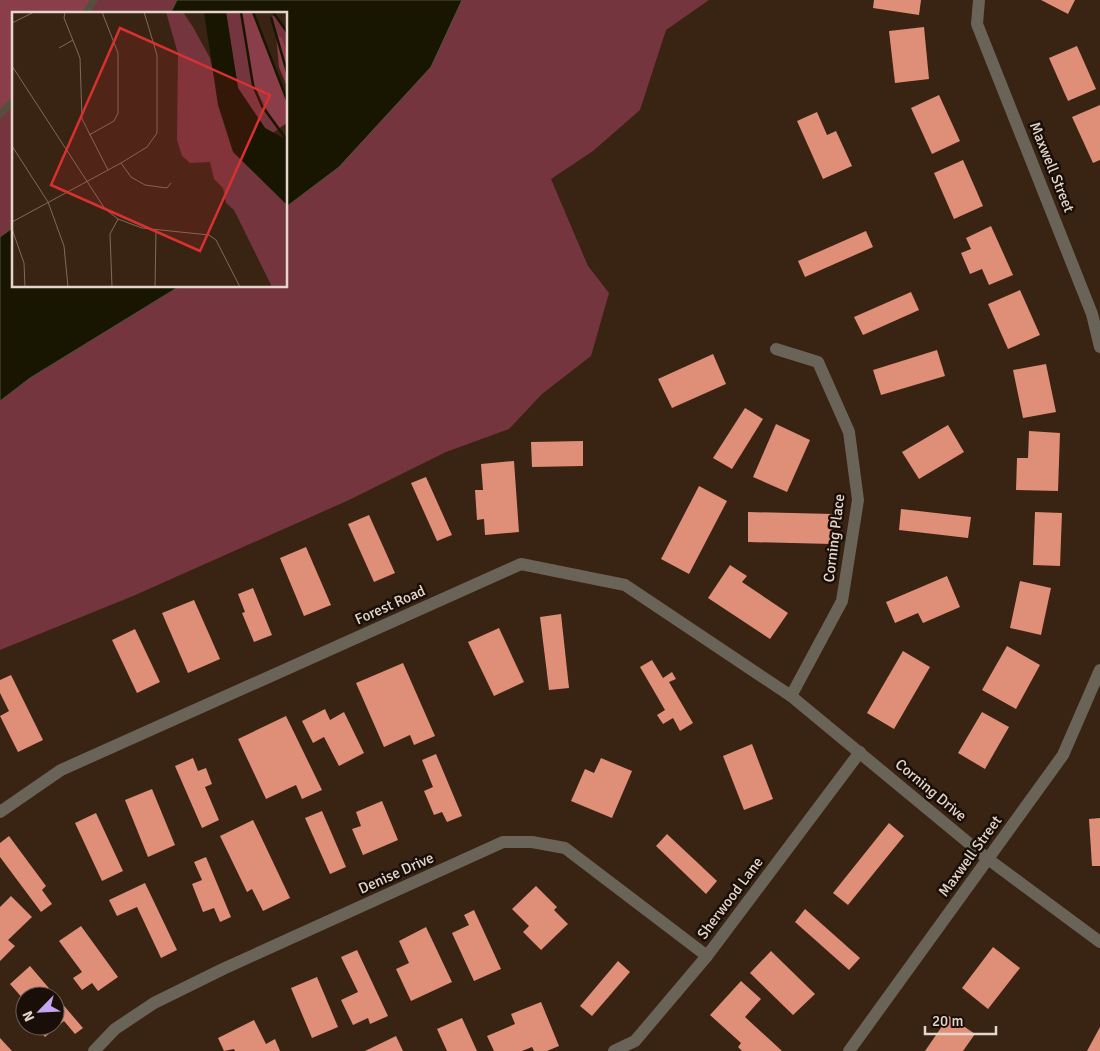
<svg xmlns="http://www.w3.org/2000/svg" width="1100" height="1051" font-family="Signika,sans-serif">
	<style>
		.green { fill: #75353e }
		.forest { fill: #8a3e4a }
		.water { fill: #181500; stroke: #564f3d }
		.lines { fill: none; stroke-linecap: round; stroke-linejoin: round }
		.stream { stroke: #564f3d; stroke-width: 7 }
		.building { fill: #df8e78 }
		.minor { stroke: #6a6358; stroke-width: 12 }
		.labels { text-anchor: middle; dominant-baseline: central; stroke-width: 5; stroke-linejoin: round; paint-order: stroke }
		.street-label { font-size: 15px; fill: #e5d6cc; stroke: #190f08 }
		.inset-river { fill: none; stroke: #181500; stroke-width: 2.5 }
		.inset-road { fill: none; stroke: #7e6b5c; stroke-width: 1 }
		.view { fill: #d73130; fill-opacity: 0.15; stroke: #d73130; stroke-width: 2.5 }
		.inset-edge { fill: none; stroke: #e5d6cc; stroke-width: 2.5 }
	</style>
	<rect width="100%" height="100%" fill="#392312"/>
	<g class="green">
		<polygon points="94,0 177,0 170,14 85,14"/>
		<polygon points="457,0 709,0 666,30 640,110 593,151 551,179 588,266 609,293 591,356 542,394 509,429 446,452 349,500 133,596 0,650 0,401 30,378 180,286 286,286 286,207 339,167"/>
		<polygon points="14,100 14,227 0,237 0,114"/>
	</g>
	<polygon class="forest" points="0,0 94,0 85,14 14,14 14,100 0,114"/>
	<g class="water">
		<polygon points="177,0 462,0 431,67 339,167 286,207 286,14 170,14"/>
		<polygon points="14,227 14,286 180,286 30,378 0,401 0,237"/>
	</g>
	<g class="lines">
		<g class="stream">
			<polyline points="85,14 94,0"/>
			<polyline points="0,114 14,100"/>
		</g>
	</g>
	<g class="building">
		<polygon points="874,0 921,0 919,15 873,8"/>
		<polygon points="1041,0 1075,0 1068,14"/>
		<polygon points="924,27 929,79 895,83 889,31"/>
		<polygon points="1077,46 1096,89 1068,101 1049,58"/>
		<polygon points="939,95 960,141 932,154 911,108"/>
		<polygon points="1100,105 1100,160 1093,163 1072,117"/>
		<polygon points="817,112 827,135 836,131 852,166 823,179 797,121"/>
		<polygon points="963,160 983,206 954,219 934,173"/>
		<polygon points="991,226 1013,275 989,285 982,269 970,274 961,253 971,249 966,238"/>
		<polygon points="866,231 873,247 805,277 798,261"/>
		<polygon points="1020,290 1040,335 1008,349 988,304"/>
		<polygon points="911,292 919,310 863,335 854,317"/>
		<polygon points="937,350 945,376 881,395 873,370"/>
		<polygon points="713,354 726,384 672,408 658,379"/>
		<polygon points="1046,364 1056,412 1023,418 1013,370"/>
		<polygon points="745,408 763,419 732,469 713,458"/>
		<polygon points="776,424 810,440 787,492 753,477"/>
		<polygon points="948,425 964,452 919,479 902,452"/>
		<polygon points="1029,431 1060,433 1058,491 1016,490 1017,458 1028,458"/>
		<polygon points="583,441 583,466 532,467 531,442"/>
		<polygon points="514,461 519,532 485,535 484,519 477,520 475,490 483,490 481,464"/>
		<polygon points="426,477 452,535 437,541 411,483"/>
		<polygon points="699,486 727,501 689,574 661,559"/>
		<polygon points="901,509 971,517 968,538 899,530"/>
		<polygon points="748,512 833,514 832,544 748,542"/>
		<polygon points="1035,512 1062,513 1060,566 1033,565"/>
		<polygon points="369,515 395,573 374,582 348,524"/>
		<polygon points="306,547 331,605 304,616 280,558"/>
		<polygon points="730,565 747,576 742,582 788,613 770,639 708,598"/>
		<polygon points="947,576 960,607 923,623 918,613 895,623 886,602"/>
		<polygon points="1020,581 1051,588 1041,635 1010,628"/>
		<polygon points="253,588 272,635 254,642 242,613 245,612 238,594"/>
		<polygon points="194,600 220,659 188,673 162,613"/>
		<polygon points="561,614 569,688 549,690 540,617"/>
		<polygon points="499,628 524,682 494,696 468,642"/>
		<polygon points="135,629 160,682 137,693 112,640"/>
		<polygon points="1007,646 1040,665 1016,709 982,690"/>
		<polygon points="903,651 930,667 894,729 867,713"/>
		<polygon points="652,660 663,678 672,672 676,679 669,682 693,723 680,731 673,718 663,724 657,715 665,710 640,667"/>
		<polygon points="403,663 435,736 414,745 410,735 384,747 356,683"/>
		<polygon points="11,675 43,740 18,752 0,716 9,711 0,693 0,680"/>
		<polygon points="325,709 330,720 344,712 364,753 339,766 324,737 313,743 302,721"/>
		<polygon points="982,712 1009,727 985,769 958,753"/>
		<polygon points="286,716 322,790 302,799 296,785 266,799 238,739"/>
		<polygon points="752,744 773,799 744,810 723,756"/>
		<polygon points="436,754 462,816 447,822 442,812 434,815 424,791 433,787 422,760"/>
		<polygon points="193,758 198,771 206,768 212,784 205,787 219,820 202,828 175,766"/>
		<polygon points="601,758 632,771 612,818 571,801 585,769 594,773"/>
		<polygon points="152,789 175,845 148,857 125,800"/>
		<polygon points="382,801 398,840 363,855 352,829 361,826 356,812"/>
		<polygon points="322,811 346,867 330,874 305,818"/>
		<polygon points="96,813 123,871 102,881 75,823"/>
		<polygon points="1100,818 1100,866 1092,866 1089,819"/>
		<polygon points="253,820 290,898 263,911 252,889 247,892 220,836"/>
		<polygon points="889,823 904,836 848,905 833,893"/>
		<polygon points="667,834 717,881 706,894 656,846"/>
		<polygon points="9,836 46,886 42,890 52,904 41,912 0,857 0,843"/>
		<polygon points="206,857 231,917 220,922 214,908 203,912 192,884 202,880 194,862"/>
		<polygon points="145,883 177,950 161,958 137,907 117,916 109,900"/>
		<polygon points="536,886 557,907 554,910 568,924 541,950 523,932 529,926 512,909"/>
		<polygon points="11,896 32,917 8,940 15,946 0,961 0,907"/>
		<polygon points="805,909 860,958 849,970 795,922"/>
		<polygon points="474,910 501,969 474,981 452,933 469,925 464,915"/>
		<polygon points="81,926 118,977 98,991 92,983 82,990 73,978 82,972 59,941"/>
		<polygon points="426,927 452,982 411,1001 396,969 409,963 399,941"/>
		<polygon points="993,947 1020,968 988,1009 962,988"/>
		<polygon points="357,950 388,1016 370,1024 368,1018 353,1025 341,1000 358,992 341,957"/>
		<polygon points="771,951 815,994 793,1015 750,973"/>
		<polygon points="618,961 630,972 592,1016 580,1006"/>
		<polygon points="30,966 83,1028 75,1034 64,1021 45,1037 36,1026 55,1026 55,996 25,996 25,1001 10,984"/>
		<polygon points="317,977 338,1027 312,1038 291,988"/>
		<polygon points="741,981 761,999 745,1017 782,1051 742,1051 738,1047 741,1043 710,1015"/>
		<polygon points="541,1002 559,1046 547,1051 534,1051 532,1047 522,1051 494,1051 487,1036 515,1024 511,1014"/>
		<polygon points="949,1016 975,1034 963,1051 925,1051"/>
		<polygon points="462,1018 477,1051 447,1051 437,1029"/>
		<polygon points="254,1020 266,1044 275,1039 280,1051 235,1051 234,1049 224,1051 218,1038"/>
		<polygon points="1100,1027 1100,1051 1087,1051"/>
		<polygon points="396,1036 403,1051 365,1051"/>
		<polygon points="0,1038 12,1051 0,1051"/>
	</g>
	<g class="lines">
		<g class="minor">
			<polyline points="979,0 977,24 1092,314 1100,347"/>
			<polyline points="776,349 818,362 849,432 858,500 842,601 791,696"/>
			<polyline points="0,812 61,770 521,564 625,585 791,696 988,859 1100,942"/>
			<polyline points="94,1051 115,1029 154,1003 223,969 503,842 532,842 565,848 707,956"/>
			<polyline points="614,1051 635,1041 707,956 860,752"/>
			<polyline points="849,1051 1063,755 1100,670"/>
		</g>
	</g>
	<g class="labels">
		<g class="street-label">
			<text transform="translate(1052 167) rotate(68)">Maxwell Street</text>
			<text transform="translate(834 538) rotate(-83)">Corning Place</text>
			<text transform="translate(390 605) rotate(-24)">Forest Road</text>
			<text transform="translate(931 790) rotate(40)">Corning Drive</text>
			<text transform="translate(970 856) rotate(-54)">Maxwell Street</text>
			<text transform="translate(396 873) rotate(-24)">Denise Drive</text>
			<text transform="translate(730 898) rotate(-53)">Sherwood Lane</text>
		</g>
	</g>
	<g transform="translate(12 12)">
		<rect width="275" height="275" fill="#392312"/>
		<path d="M 154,0 L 171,0 L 181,15 L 198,46 L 202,63 L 275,192 L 275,275 L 260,275 L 222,198 L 214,191 L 211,176 L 202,167 L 198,150 L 178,151 L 170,144 L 165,128 L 166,42 ZM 214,0 L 229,0 L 241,73 L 266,117 L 261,121 L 253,116 L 226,76 ZM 263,3 L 275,20 L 275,39 L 270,25 L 264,23 L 259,5 Z" fill="#75353e"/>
		<path d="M 229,0 L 241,0 L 275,87 L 275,111 L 266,117 L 241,73 ZM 264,23 L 270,25 L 275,39 L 275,75 L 267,55 Z" fill="#8a3e4a"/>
		<path d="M 192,0 L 214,0 L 226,76 L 253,116 L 275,128 L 275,193 L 221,140 L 206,93 Z" fill="#181500"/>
		<path class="inset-river" d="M 229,0 L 241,73 L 250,94 L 275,128M 241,0 L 275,88M 261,0 L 275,20M 259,5 L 275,60"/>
		<path class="inset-road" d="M 53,0 L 52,6 L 68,46 L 70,107 L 96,158M 0,11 L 22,0M 47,36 L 61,28M 0,54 L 93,197 L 106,207 L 130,216 L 197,223 L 204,228 L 228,275M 77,123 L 102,109 L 106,101 L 106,41 L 90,0M 0,134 L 36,190 L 52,234 L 56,275M 109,151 L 119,165 L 133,173 L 155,176 L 159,171M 0,210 L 109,151 L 135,135 L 145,121 L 145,43 L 132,0M 0,217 L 12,251 L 13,275M 100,275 L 98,222 L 106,207M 143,275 L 144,218"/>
		<path class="view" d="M 108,16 L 258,83 L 188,239 L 39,173 Z"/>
		<rect width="275" height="275" class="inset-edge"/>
	</g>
	<g transform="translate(40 1011) rotate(246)"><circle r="24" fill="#190f08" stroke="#6b5f56"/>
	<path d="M0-4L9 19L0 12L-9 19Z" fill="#c5a7f1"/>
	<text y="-8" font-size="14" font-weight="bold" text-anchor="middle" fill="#e5d6cc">N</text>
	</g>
	<path d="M925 1026v8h71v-8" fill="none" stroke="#e5d6cc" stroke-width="2.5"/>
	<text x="932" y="1026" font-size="15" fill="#e5d6cc" stroke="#190f08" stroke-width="4" paint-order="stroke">20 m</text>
</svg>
